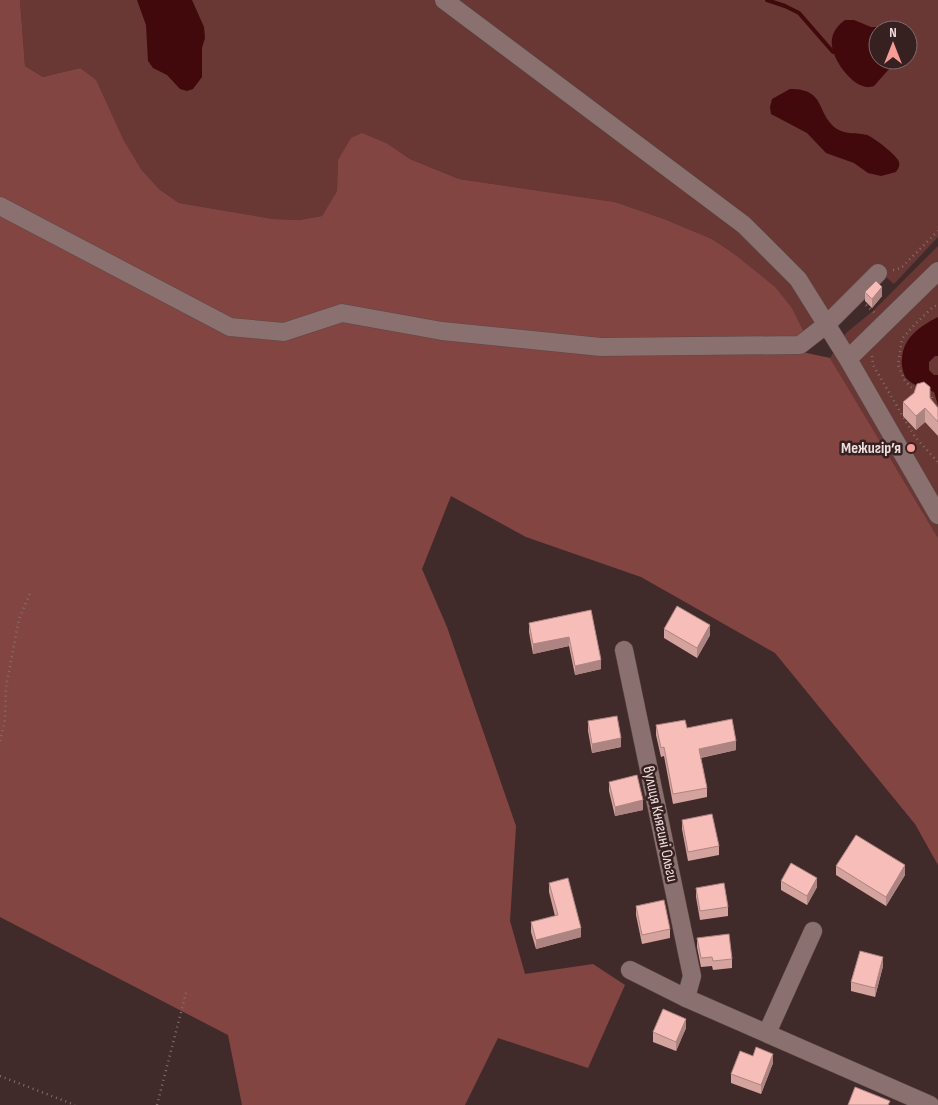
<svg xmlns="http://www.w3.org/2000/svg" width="938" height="1105" font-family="'Sofia Sans Condensed',sans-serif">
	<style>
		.green { fill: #693734; fill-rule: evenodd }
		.forest { fill: #834542 }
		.water { fill: #41090b }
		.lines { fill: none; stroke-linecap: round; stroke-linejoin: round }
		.stream { stroke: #41090b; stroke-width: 4 }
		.minor-casing { stroke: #5a4847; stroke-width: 19 }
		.path { stroke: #83706f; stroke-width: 2.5; stroke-dasharray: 1 4; stroke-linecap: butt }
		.minor { stroke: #8a706e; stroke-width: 18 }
		.wall { fill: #d4a39e }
		.shaded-wall { fill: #ad8481 }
		.building { fill: #f7bdb8; stroke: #ad8481 }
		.poi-dot { fill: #f59c96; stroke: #362120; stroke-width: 2 }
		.labels { text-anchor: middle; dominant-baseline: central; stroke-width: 5; stroke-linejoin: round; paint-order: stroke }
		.poi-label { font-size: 16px; font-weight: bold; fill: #eddedd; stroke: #362120; text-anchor: end }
		.street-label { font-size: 16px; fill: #eddedd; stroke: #362120 }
	</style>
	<rect width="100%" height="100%" fill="#412b2a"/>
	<g class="green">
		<path d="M 20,0 L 938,0 L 938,237 L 894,284 L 877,269 L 804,332 L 792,308 L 733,253 L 712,239 L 664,219 L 615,202 L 459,179 L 410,159 L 388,144 L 338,160 L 337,191 L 322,216 L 299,220 L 273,219 L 179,203 L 159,189 L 141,169 L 80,68 L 43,77 L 25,66 ZM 878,30 L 908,30 L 908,60 L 878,60 Z"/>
		<polygon points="938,246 938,538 830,358 846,333 873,311"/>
	</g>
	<polygon class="forest" points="0,0 20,0 25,66 43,77 80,68 96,80 123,139 141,169 159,189 179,203 273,219 299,220 322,216 337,191 338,160 351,138 362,133 388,144 410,159 459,179 615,202 664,219 712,239 733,253 775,287 792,308 804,332 793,350 830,358 938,538 938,865 915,824 775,653 641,577 526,537 451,496 422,569 447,627 516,826 510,921 525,974 593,964 625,985 588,1068 498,1038 465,1105 242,1105 228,1035 0,917"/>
	<g class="water">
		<polygon points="137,0 192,0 204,27 205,38 202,48 202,77 193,89 187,91 180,89 167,75 153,68 148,61 146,25"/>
		<path d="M 845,20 L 854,20 L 871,27 L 906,27 L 916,36 L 916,41 L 908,49 L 908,30 L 878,30 L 878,60 L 897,60 L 874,86 C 870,87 867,88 863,86 C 848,82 829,54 832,39 C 833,31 839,24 845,20 Z"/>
		<path d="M 790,89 C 827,89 815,113 837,129 C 846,135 857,132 867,135 C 873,137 898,156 899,162 C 900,166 898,169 896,172 L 881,176 L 868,173 L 854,163 L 826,153 L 807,133 L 771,114 L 770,107 L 772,99 Z"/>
		<path d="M 938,317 L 938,356 L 935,356 L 929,362 L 929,370 L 934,375 L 938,375 L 938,405 L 934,392 C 925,389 912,385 906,378 C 903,374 901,364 902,359 C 903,338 920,326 938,317 Z"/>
	</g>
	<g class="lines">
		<polyline class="stream" points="767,0 785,6 799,13 833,52"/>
		<defs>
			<g id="minor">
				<polyline points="444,0 744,225 798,279 848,359 938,515"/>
				<polyline points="0,206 230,327 284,332 342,313 442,331 601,347 800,345 827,324 878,273"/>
				<polyline points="848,359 938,271"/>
				<polyline points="624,650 692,976 686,998"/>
				<polyline points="630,970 686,998 930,1105"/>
				<polyline points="767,1033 813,931"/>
			</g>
		</defs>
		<use href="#minor" class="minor-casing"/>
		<g class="path">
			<polyline points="893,270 901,268 938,231"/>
			<polyline points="866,305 875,313"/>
			<polyline points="872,356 873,365 915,437 938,462"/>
			<polyline points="916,390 913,389 905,381 898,365 902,339 915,324 933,307 938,305"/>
			<polyline points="929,394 931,394 933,403"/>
			<polyline points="0,741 5,720 6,687 19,619 31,591"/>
			<polyline points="0,1076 75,1105"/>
			<polyline points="157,1105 187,989"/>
		</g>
		<use href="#minor" class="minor"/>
	</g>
	<g class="wall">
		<polygon points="865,292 882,296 872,308 865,301"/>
		<polygon points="930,399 938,408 938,436 925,422 916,430 903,416 903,402"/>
		<polygon points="591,610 601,669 575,675 569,646 533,654 529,632 529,623"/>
		<polygon points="664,629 710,635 697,658 664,638"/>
		<polygon points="588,721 621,747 592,753 588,731"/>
		<polygon points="656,725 687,728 736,750 701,758 707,788 707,797 673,804 664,756 661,757 656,735"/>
		<polygon points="609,782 643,810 615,816 609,791"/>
		<polygon points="682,820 719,846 719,855 688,861 682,829"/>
		<polygon points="836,866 905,875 886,906 836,875"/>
		<polygon points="781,881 817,887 807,905 781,890"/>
		<polygon points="549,883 581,937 536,949 531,932 531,922 555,916 549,892"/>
		<polygon points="696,888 728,907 728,916 700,920 696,897"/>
		<polygon points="636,906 670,929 670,938 642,944 636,915"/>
		<polygon points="697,938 732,959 732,968 713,970 712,966 701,967 697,947"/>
		<polygon points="883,966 875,997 851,991 851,982"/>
		<polygon points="686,1028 676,1051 653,1042 653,1032"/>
		<polygon points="773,1063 761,1094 731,1083 731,1074"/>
	</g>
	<g class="shaded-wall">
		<polygon points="882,287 882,296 872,308 872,299"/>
		<polygon points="925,408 925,422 916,430 916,416"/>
		<polygon points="710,625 710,635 697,658 697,648"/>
		<polygon points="569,637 569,646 533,654 533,644"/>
		<polygon points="601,660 601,669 575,675 575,666"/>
		<polygon points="621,738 621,747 592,753 592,744"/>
		<polygon points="736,741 736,750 699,758 699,749"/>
		<polygon points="643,800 643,810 615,816 615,807"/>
		<polygon points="905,865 905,875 886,906 886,897"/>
		<polygon points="817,878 817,887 807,905 807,896"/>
		<polygon points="581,928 581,937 536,949 536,940"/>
		<polygon points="883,957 883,966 875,997 875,988"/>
		<polygon points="686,1019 686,1028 676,1051 676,1042"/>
		<polygon points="773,1054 773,1063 761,1094 761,1085"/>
	</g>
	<g class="building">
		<polygon points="876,281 882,287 872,299 865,292"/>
		<polygon points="924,382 930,387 930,398 938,408 938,422 925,408 916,416 903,402 914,393 917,384"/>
		<polygon points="677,606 710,625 697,648 664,629"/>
		<polygon points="591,610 601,660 575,666 569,637 533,644 529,623"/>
		<polygon points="617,716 621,738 592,744 588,721"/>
		<polygon points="732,719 736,741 699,749 707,788 673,794 664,747 661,748 656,725 685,720 687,728"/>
		<polygon points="637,775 643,800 615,807 609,782"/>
		<polygon points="712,814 719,846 688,852 682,820"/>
		<polygon points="856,835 905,865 886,897 836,866"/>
		<polygon points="791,863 817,878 807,896 781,881"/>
		<polygon points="568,878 581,928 536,940 531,922 558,915 549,883"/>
		<polygon points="724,883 728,907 700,911 696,888"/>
		<polygon points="664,900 670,929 642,935 636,906"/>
		<polygon points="729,934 732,959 713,961 712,957 701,958 697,938"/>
		<polygon points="860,951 883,957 875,988 851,982"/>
		<polygon points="663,1009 686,1019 676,1042 653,1032"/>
		<polygon points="756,1047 773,1054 761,1085 731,1074 740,1051 753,1056"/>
		<polygon points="855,1087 890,1101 888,1105 848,1105"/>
	</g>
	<circle class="poi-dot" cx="911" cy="448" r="5"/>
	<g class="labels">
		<g class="poi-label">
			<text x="901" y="448">Межигір’я</text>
		</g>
		<g class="street-label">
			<text transform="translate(660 824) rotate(78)">вулиця Княгині Ольги</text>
		</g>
	</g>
	<g transform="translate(893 45)"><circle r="24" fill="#362120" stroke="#7f6d6c"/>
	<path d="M0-4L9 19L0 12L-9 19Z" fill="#f59c96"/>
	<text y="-8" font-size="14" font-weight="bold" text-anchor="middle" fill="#eddedd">N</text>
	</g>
</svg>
